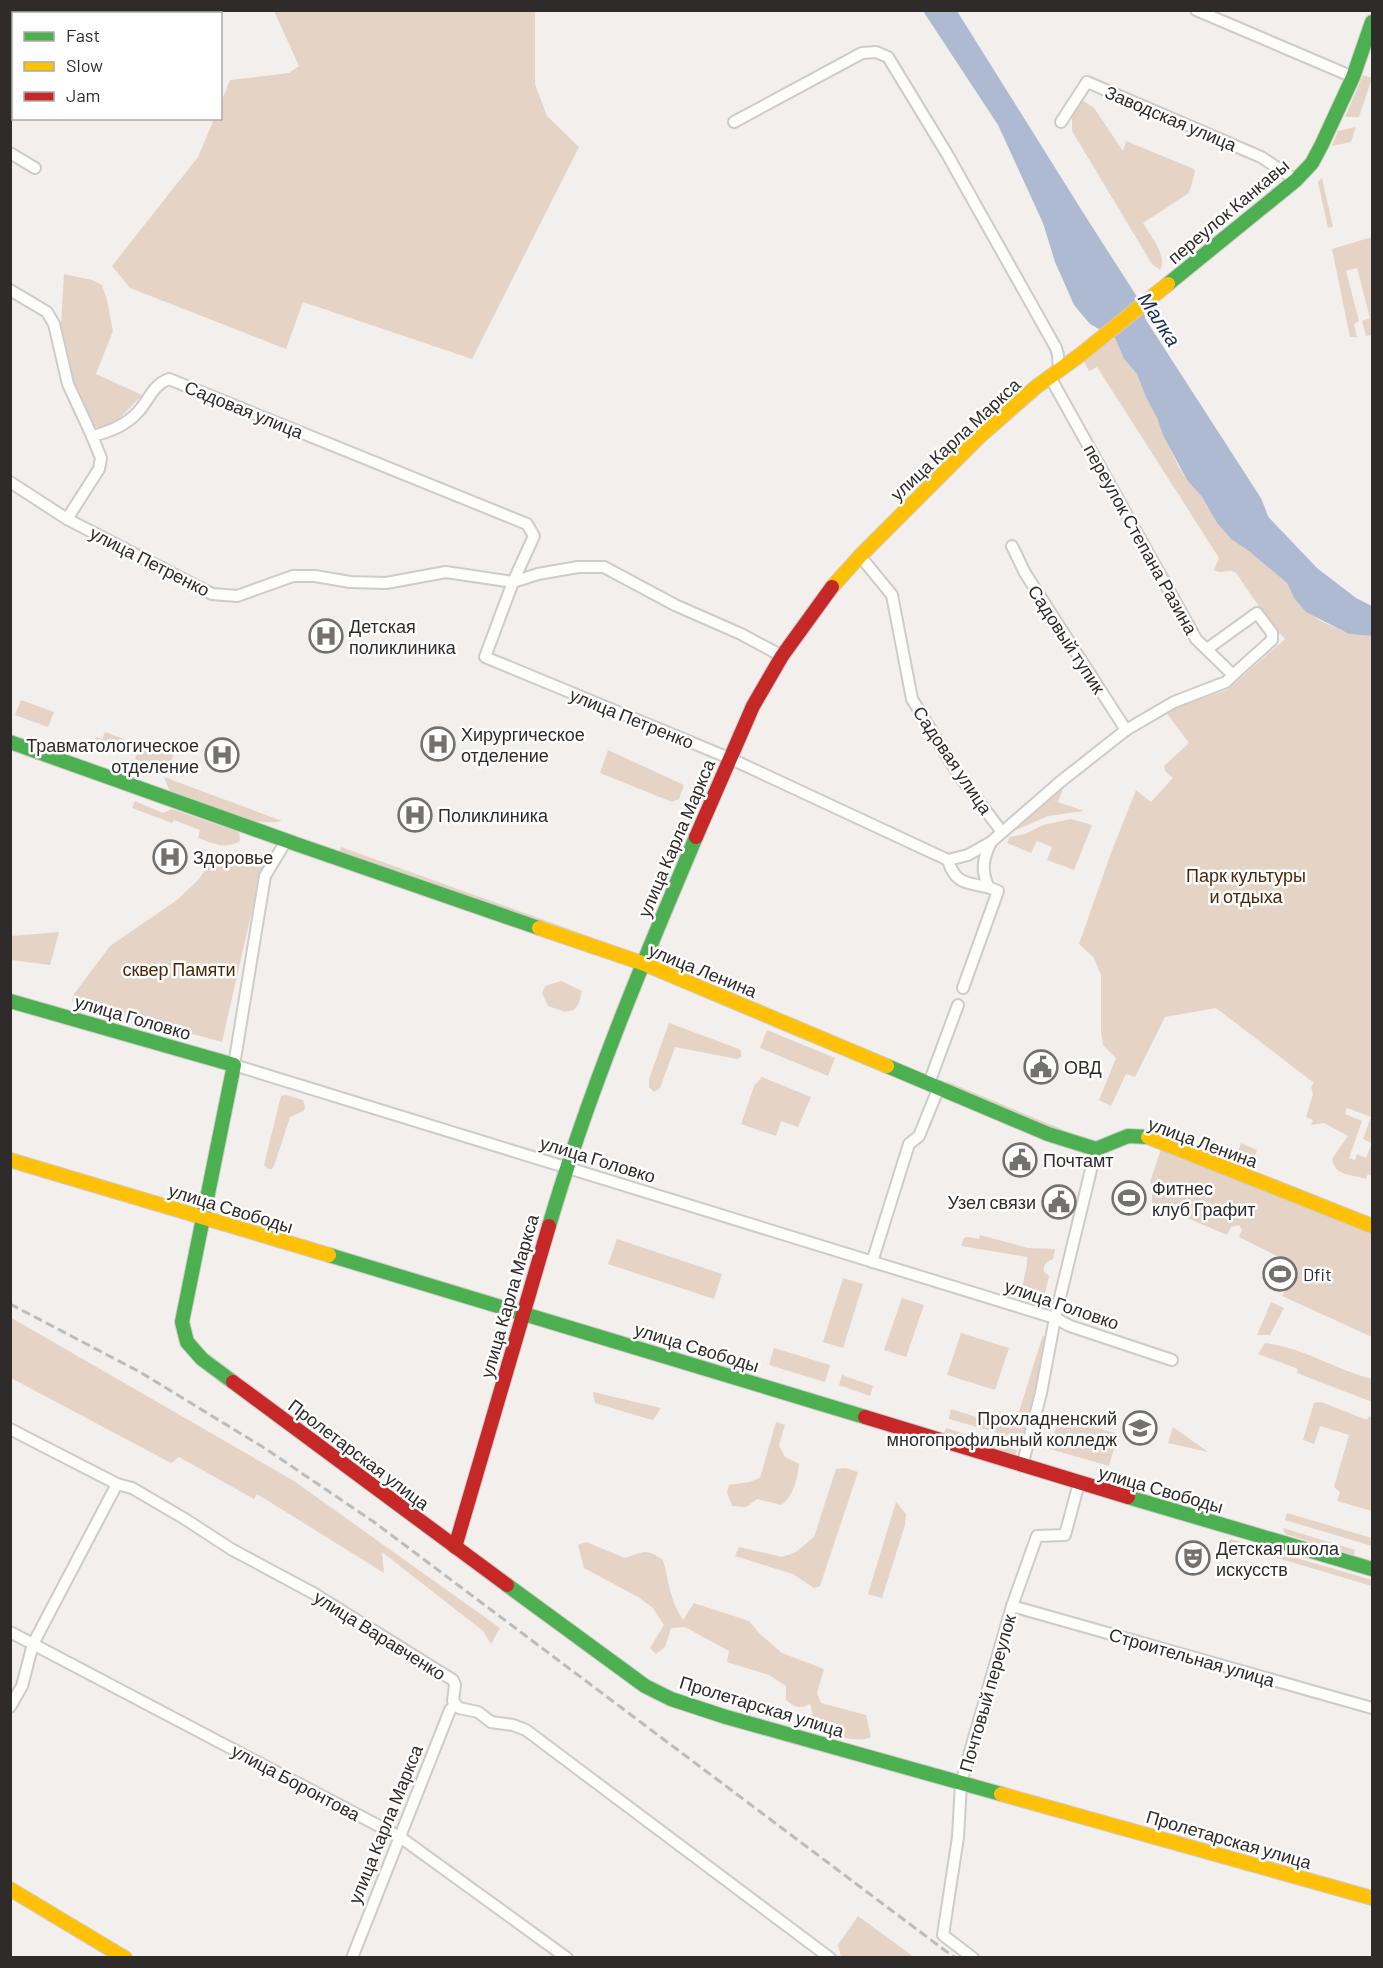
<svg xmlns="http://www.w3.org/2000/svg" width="1383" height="1968" font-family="Barlow,sans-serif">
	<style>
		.green { fill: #e5d4c6; fill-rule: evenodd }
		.water { fill: #aebad2 }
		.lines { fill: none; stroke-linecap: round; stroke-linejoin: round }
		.river { stroke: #aebad2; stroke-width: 16 }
		.street-casing { stroke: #ceccca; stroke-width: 14 }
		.fast-casing { stroke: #ceccca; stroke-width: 16 }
		.slow-casing { stroke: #ceccca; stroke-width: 16 }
		.jam-casing { stroke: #ceccca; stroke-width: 16 }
		.street { stroke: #fdfdfc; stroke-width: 10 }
		.fast { stroke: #4caf50; stroke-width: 14 }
		.slow { stroke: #ffc107; stroke-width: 14 }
		.jam { stroke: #c62828; stroke-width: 14 }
		.rail { stroke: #bcbcbc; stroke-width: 3; stroke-dasharray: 9 4.5; stroke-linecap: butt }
		.labels { text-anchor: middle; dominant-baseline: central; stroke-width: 5; stroke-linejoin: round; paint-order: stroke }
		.street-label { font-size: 18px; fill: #2e2b2a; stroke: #fff }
		.poi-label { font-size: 18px; fill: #2e2b2a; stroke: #fff; text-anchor: start }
		.park-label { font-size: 18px; fill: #4a2806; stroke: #fff }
		.water-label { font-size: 20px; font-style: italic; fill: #152e59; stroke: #fff }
	</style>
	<rect width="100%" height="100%" fill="#f2efed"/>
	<g class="green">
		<polygon points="274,11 535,11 535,84 547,116 579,147 472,359 303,302 286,349 130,288 112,266 198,157 214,119 220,118 221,102 230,80 289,73 299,66"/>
		<polygon points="1363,75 1372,78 1359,117 1345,117"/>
		<path d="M 1082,100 L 1094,108 L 1123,151 L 1126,141 L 1194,169 L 1195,172 L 1189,193 L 1143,223 C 1150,235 1168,256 1160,270 L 1152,264 L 1072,131 L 1072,116 Z"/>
		<polygon points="1356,127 1351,142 1332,146 1338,131"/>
		<polygon points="1322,178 1333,227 1328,228 1318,182"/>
		<polygon points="1372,237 1372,335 1366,336 1362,321 1370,318 1357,268 1346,271 1359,321 1354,324 1357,337 1350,337 1332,249"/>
		<polygon points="64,274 92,280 102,285 107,300 113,331 96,374 142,395 115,423 100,428 94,426 74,387 61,324"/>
		<path d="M 1115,338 L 1124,359 L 1137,374 L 1178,466 L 1187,480 L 1202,497 L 1217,523 L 1231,539 L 1250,552 L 1287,583 L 1294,598 L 1319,620 L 1349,634 L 1372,636 L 1372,1176 L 1368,1174 L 1366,1179 C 1352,1174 1335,1177 1332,1159 L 1348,1136 L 1324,1123 L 1311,1125 L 1313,1120 L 1306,1117 L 1313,1094 L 1311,1087 L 1314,1083 L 1216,1008 L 1165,1017 L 1135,1077 L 1126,1074 L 1111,1106 L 1099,1100 L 1116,1058 L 1103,1045 L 1101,1031 L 1101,975 L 1094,958 L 1079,944 L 1111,853 L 1136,790 L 1151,802 L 1173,778 L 1165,771 L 1164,766 L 1189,743 L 1165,711 L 1227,690 L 1285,639 L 1271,624 L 1236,573 C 1228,568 1222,575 1214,570 L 1219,558 L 1097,367 L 1089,371 L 1083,360 ZM 1347,1108 L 1371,1117 L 1363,1139 L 1372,1143 L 1366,1158 L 1357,1154 L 1355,1160 L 1349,1158 L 1362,1121 L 1345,1114 Z"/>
		<polygon points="21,700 54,712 48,727 15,715"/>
		<polygon points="105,732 124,739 119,754 93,745 96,737 102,739"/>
		<polygon points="168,742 177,746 167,772 135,759 141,744 164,753"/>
		<polygon points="608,750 684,785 679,799 672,802 600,773"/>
		<path d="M 164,777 L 282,821 C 246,828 203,804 170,792 Z"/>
		<polygon points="1060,786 1063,788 1058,802 1084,811 1048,816 1014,831 1009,829"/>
		<path d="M 135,801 L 163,813 L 172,809 L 239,832 L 240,841 C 226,850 212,843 198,838 L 200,830 L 174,820 L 172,823 L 132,808 Z"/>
		<polygon points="1071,819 1092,825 1074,870 1047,860 1052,847 1037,841 1031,853 1007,843 1010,837 1025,834 1043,825"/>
		<polygon points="341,847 633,952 337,858"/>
		<polygon points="218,852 267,855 259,880 222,1042 72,1001 74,994 110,946 177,900 198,880"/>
		<polygon points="59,932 50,965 11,960 11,936"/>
		<polygon points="561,981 582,991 579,1003 574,1010 565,1012 548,1006 542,993 545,986"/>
		<polygon points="669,1023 739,1049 741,1051 741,1057 737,1059 675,1047 660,1088 654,1092 649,1087 649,1079"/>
		<polygon points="767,1030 835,1058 828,1076 760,1048"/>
		<polygon points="762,1077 811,1097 798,1127 781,1121 776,1136 741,1124 754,1086"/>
		<polygon points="946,1081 1102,1146 1096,1147 944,1087"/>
		<polygon points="286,1095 303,1100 305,1107 304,1111 290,1117 274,1166 272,1169 268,1169 264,1165 281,1096"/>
		<polygon points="1241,1143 1257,1150 1252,1162 1236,1156"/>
		<polygon points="1161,1149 1372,1233 1372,1337 1282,1296 1285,1290 1287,1290 1297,1266 1239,1237 1242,1230 1239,1225 1231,1227 1227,1235 1152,1203 1152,1186 1150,1182"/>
		<path d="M 980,1235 L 1028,1248 L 1055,1249 L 1053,1259 C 1046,1262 1043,1264 1044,1272 L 1049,1276 L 1043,1302 L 1022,1295 C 1021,1282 1028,1271 1027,1257 L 961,1246 L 964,1238 L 968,1237 L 979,1239 Z"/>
		<polygon points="617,1239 722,1274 714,1299 608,1264"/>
		<polygon points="843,1278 863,1284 843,1348 823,1342"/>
		<polygon points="902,1298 924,1305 906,1357 884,1350"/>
		<polygon points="1271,1302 1284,1308 1270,1335 1257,1335"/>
		<polygon points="10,1317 294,1481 500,1628 491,1644 483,1631 382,1552 384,1573 257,1494 254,1499 179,1457 171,1463 11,1378"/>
		<polygon points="961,1333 1009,1348 995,1390 947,1375"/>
		<polygon points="1043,1335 1046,1339 1039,1382 1024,1439 1022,1440 949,1419 951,1409 996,1423 999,1413 1017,1418"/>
		<path d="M 1265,1343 C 1302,1347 1337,1370 1372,1379 L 1372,1402 L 1297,1373 L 1298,1369 L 1258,1354 Z"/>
		<polygon points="774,1348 830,1365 825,1382 769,1365"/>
		<polygon points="842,1375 873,1386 870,1396 839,1385"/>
		<polygon points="593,1392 661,1408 653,1420 645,1418 595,1403"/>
		<polygon points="1321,1402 1367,1420 1369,1416 1372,1418 1372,1511 1337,1501 1340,1492 1334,1487 1349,1435 1320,1426 1314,1444 1303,1440 1314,1403"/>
		<polygon points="1059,1417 1118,1434 1109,1466 1050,1449"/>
		<path d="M 776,1422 L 785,1425 L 779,1445 L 785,1457 L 799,1464 C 798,1478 793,1497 781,1505 L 757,1499 L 746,1507 L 732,1506 L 727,1492 L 729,1485 L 749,1482 L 760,1478 Z"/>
		<polygon points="1173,1427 1208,1452 1168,1443"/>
		<polygon points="946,1428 1017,1450 1015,1455 944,1433"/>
		<polygon points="846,1468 858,1472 820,1586 814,1588 793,1574 735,1556 739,1547 782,1557 796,1552 814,1537 836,1469"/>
		<polygon points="896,1502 906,1514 905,1525 882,1598 868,1594"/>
		<polygon points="1287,1513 1372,1538 1372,1546 1285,1520"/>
		<polygon points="1283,1528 1355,1550 1354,1555 1285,1534"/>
		<polygon points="1231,1539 1372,1580 1372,1586 1227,1543"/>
		<path d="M 586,1542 L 625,1558 C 642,1552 647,1548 663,1560 C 669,1582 670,1601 683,1620 L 694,1603 L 749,1621 L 760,1634 L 782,1653 L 824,1669 L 817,1693 L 821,1703 L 866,1715 L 871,1737 C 854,1745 826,1732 811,1723 L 813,1714 L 810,1704 C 800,1709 795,1708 786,1700 L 786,1686 L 769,1675 L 727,1662 L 729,1651 L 685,1627 L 671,1628 L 665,1647 L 656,1654 L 650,1648 L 664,1625 L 653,1608 L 638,1597 L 584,1568 L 578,1545 Z"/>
		<polygon points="858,1916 914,1957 841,1957 838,1945"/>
	</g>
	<polygon class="water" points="923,11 957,11 1084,214 1141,303 1145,317 1144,332 1254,502 1317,568 1356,598 1372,606 1372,636 1349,634 1306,612 1294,598 1287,583 1250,552 1231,539 1217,523 1202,497 1187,480 1163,435 1157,418 1146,397 1137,374 1124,359 1115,338 1090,324 1074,305 1055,262 1043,223 998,125"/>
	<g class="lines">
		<polyline class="river" points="1132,313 1254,502 1261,520"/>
		<defs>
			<g id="street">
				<polyline points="1196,10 1353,77"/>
				<polyline points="734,122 862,53 876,52 888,57 947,154 1056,348 1058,355 1059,370"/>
				<polyline points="1061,122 1087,82 1261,157 1296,180"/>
				<polyline points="10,153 35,168"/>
				<path d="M 10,290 L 47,312 L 54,324 L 68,384 L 92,436 C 109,432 125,426 137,413 C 149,401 152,385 169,379 L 527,524 L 534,536 L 513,582 L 485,657 L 729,758 L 948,860"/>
				<polyline points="10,482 67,519 212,594 237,596 293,576 315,576 350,582 386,583 446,572 513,582 538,574 578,567 604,567 675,605 741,634 782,656"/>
				<polyline points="67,519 99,469 101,458 92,436"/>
				<polyline points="1012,546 1025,573 1126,730"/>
				<polyline points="860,556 892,595 912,699 958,774 1002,832"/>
				<polyline points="1207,649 1257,613 1272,633 1272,640 1233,675"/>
				<polyline points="286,841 265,876 234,1065 1055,1318 1070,1326 1172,1360"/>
				<polyline points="948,860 968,855 991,842 1060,782 1126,730 1174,702 1226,682 1233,675 1196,639 1050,377"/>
				<path d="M 948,860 C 957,891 975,880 998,891 L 963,988"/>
				<path d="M 988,886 C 981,870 983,858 991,842"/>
				<polyline points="929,1083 958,1005"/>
				<polyline points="872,1262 909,1144 919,1136 939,1087"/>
				<polyline points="10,1429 117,1484 132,1488 185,1519 231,1549 313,1593 453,1680 455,1685 453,1701 459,1708 478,1712 491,1722 513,1725 526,1730 830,1958"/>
				<polyline points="1022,1466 1041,1393 1055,1318 1096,1149"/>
				<polyline points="1012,1606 1372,1708"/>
				<polyline points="10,1632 400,1837 567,1958"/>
				<polyline points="10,1707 22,1686 33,1644 117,1484"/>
				<polyline points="352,1958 450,1710 455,1705"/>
				<polyline points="973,1958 943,1935 958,1837 961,1783 1012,1606 1037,1536 1065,1535 1079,1483"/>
			</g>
			<g id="fast">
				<polyline points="1168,284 1296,180 1312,163 1322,144 1353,77 1372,22"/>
				<polyline points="10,742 296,844 539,928"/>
				<polyline points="10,1001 234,1065 182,1322 187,1342 202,1359 233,1382"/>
				<polyline points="887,1066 1048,1134 1096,1149 1128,1136 1148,1137"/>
				<path d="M 549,1226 C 588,1093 642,964 696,837"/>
				<polyline points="329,1255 865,1417"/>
				<polyline points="1128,1497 1372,1569"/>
				<polyline points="507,1585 645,1686 671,1699 726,1717 1001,1794"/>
			</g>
			<g id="slow">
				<polyline points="832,587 860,556 979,437 1036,387 1080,355 1168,284"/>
				<polyline points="539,928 642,963 887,1066"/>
				<polyline points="1148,1137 1372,1226"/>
				<polyline points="10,1160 329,1255"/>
				<polyline points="1001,1794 1372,1898"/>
				<polyline points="10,1889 125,1958"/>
			</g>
			<g id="jam">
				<polyline points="696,837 753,706 782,656 832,587"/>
				<polyline points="233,1382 507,1585"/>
				<polyline points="865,1417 1128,1497"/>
				<polyline points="455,1547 549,1226"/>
			</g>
		</defs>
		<use href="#street" class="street-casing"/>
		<use href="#fast" class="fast-casing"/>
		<use href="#slow" class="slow-casing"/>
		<use href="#jam" class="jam-casing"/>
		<use href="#street" class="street"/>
		<use href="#fast" class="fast"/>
		<use href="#slow" class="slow"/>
		<use href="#jam" class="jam"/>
		<polyline class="rail" points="10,1304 140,1372 266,1449 374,1522 955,1958"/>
	</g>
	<defs>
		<symbol id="hospital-ring" viewBox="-11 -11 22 22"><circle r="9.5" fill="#fff" stroke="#73706e" stroke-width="1.5"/><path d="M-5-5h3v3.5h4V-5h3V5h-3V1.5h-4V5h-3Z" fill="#73706e"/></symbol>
		<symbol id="civic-ring" viewBox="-11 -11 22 22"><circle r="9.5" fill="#fff" stroke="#73706e" stroke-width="1.5"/><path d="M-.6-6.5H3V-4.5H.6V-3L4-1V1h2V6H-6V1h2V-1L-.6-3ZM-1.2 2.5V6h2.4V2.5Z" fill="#73706e"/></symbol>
		<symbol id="stadium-ring" viewBox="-11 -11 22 22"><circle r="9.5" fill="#fff" stroke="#73706e" stroke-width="1.5"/><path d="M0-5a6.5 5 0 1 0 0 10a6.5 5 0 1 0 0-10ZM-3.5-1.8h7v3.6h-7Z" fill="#73706e"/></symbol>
		<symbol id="university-ring" viewBox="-11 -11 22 22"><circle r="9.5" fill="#fff" stroke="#73706e" stroke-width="1.5"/><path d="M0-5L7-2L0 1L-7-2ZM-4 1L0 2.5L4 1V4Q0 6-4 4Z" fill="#73706e"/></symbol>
		<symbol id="theatre-ring" viewBox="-11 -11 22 22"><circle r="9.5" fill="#fff" stroke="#73706e" stroke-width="1.5"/><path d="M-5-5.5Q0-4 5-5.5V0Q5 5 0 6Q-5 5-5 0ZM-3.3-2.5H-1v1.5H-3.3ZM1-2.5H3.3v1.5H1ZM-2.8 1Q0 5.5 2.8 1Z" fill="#73706e"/></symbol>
	</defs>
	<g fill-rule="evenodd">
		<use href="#hospital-ring" x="307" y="617" width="38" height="38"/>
		<use href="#hospital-ring" x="419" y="725" width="38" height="38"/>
		<use href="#hospital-ring" x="203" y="736" width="38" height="38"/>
		<use href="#hospital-ring" x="396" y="796" width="38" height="38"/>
		<use href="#hospital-ring" x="151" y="838" width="38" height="38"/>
		<use href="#civic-ring" x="1022" y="1048" width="38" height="38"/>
		<use href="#civic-ring" x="1001" y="1141" width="38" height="38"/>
		<use href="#stadium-ring" x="1110" y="1179" width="38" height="38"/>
		<use href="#civic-ring" x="1040" y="1183" width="38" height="38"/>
		<use href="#stadium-ring" x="1261" y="1255" width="38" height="38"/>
		<use href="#university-ring" x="1121" y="1409" width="38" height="38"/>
		<use href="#theatre-ring" x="1174" y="1539" width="38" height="38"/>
	</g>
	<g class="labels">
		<g class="street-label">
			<text transform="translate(1171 118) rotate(23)">Заводская улица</text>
			<text transform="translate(1228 211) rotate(-40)">переулок Канкавы</text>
			<text transform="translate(244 409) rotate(22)">Садовая улица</text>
			<text transform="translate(955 439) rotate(-43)">улица Карла Маркса</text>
			<text transform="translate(1141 539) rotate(61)">переулок Степана Разина</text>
			<text transform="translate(150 561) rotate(27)">улица Петренко</text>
			<text transform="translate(1067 639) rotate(57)">Садовый тупик</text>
			<text transform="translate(632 718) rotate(22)">улица Петренко</text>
			<text transform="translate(953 760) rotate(56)">Садовая улица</text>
			<text transform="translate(676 838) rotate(-67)">улица Карла Маркса</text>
			<text transform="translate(703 970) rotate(22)">улица Ленина</text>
			<text transform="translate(133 1017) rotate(16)">улица Головко</text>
			<text transform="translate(1203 1142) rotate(20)">улица Ленина</text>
			<text transform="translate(598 1159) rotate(17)">улица Головко</text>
			<text transform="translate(231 1208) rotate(17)">улица Свободы</text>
			<text transform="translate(509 1296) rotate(-74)">улица Карла Маркса</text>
			<text transform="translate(1062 1304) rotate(19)">улица Головко</text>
			<text transform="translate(697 1347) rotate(17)">улица Свободы</text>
			<text transform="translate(359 1454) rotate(37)">Пролетарская улица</text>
			<text transform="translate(1161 1489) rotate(16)">улица Свободы</text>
			<text transform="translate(380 1635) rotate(32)">улица Варавченко</text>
			<text transform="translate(1192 1657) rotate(16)">Строительная улица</text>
			<text transform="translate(987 1693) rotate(-74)">Почтовый переулок</text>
			<text transform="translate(762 1706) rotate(17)">Пролетарская улица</text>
			<text transform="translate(296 1782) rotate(28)">улица Боронтова</text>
			<text transform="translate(385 1824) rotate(-68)">улица Карла Маркса</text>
			<text transform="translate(1229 1839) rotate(16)">Пролетарская улица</text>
		</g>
		<g class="poi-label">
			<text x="349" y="626">Детская<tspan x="349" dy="21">поликлиника</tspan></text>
			<text x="461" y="734">Хирургическое<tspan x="461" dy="21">отделение</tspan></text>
			<text x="199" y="745" text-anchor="end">Травматологическое<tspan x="199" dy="21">отделение</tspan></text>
			<text x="438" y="815">Поликлиника</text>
			<text x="193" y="857">Здоровье</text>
			<text x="1064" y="1067">ОВД</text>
			<text x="1043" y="1160">Почтамт</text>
			<text x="1152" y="1188">Фитнес<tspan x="1152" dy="21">клуб Графит</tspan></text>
			<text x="1036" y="1202" text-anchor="end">Узел связи</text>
			<text x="1303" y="1274">Dfit</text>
			<text x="1117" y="1418" text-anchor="end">Прохладненский<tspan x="1117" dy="21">многопрофильный колледж</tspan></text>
			<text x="1216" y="1548">Детская школа<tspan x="1216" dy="21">искусств</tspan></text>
		</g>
		<g class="park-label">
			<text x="1246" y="875">Парк культуры<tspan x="1246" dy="21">и отдыха</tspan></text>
			<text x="179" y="969">сквер Памяти</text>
		</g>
		<g class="water-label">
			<text transform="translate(1160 319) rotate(57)">Малка</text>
		</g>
	</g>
	<rect width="1383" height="1968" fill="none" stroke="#2e2b2a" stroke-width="24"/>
	<rect x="12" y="12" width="210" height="108" fill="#ffffff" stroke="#abaaaa" stroke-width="1.5"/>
	<rect x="24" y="32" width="30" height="9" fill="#4caf50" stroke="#abaaaa" stroke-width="1.5"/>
	<text x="66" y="42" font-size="18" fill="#2e2b2a">Fast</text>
	<rect x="24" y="62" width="30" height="9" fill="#ffc107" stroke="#abaaaa" stroke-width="1.5"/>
	<text x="66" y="72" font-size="18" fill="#2e2b2a">Slow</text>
	<rect x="24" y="92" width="30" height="9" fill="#c62828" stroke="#abaaaa" stroke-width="1.5"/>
	<text x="66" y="102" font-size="18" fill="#2e2b2a">Jam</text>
</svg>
